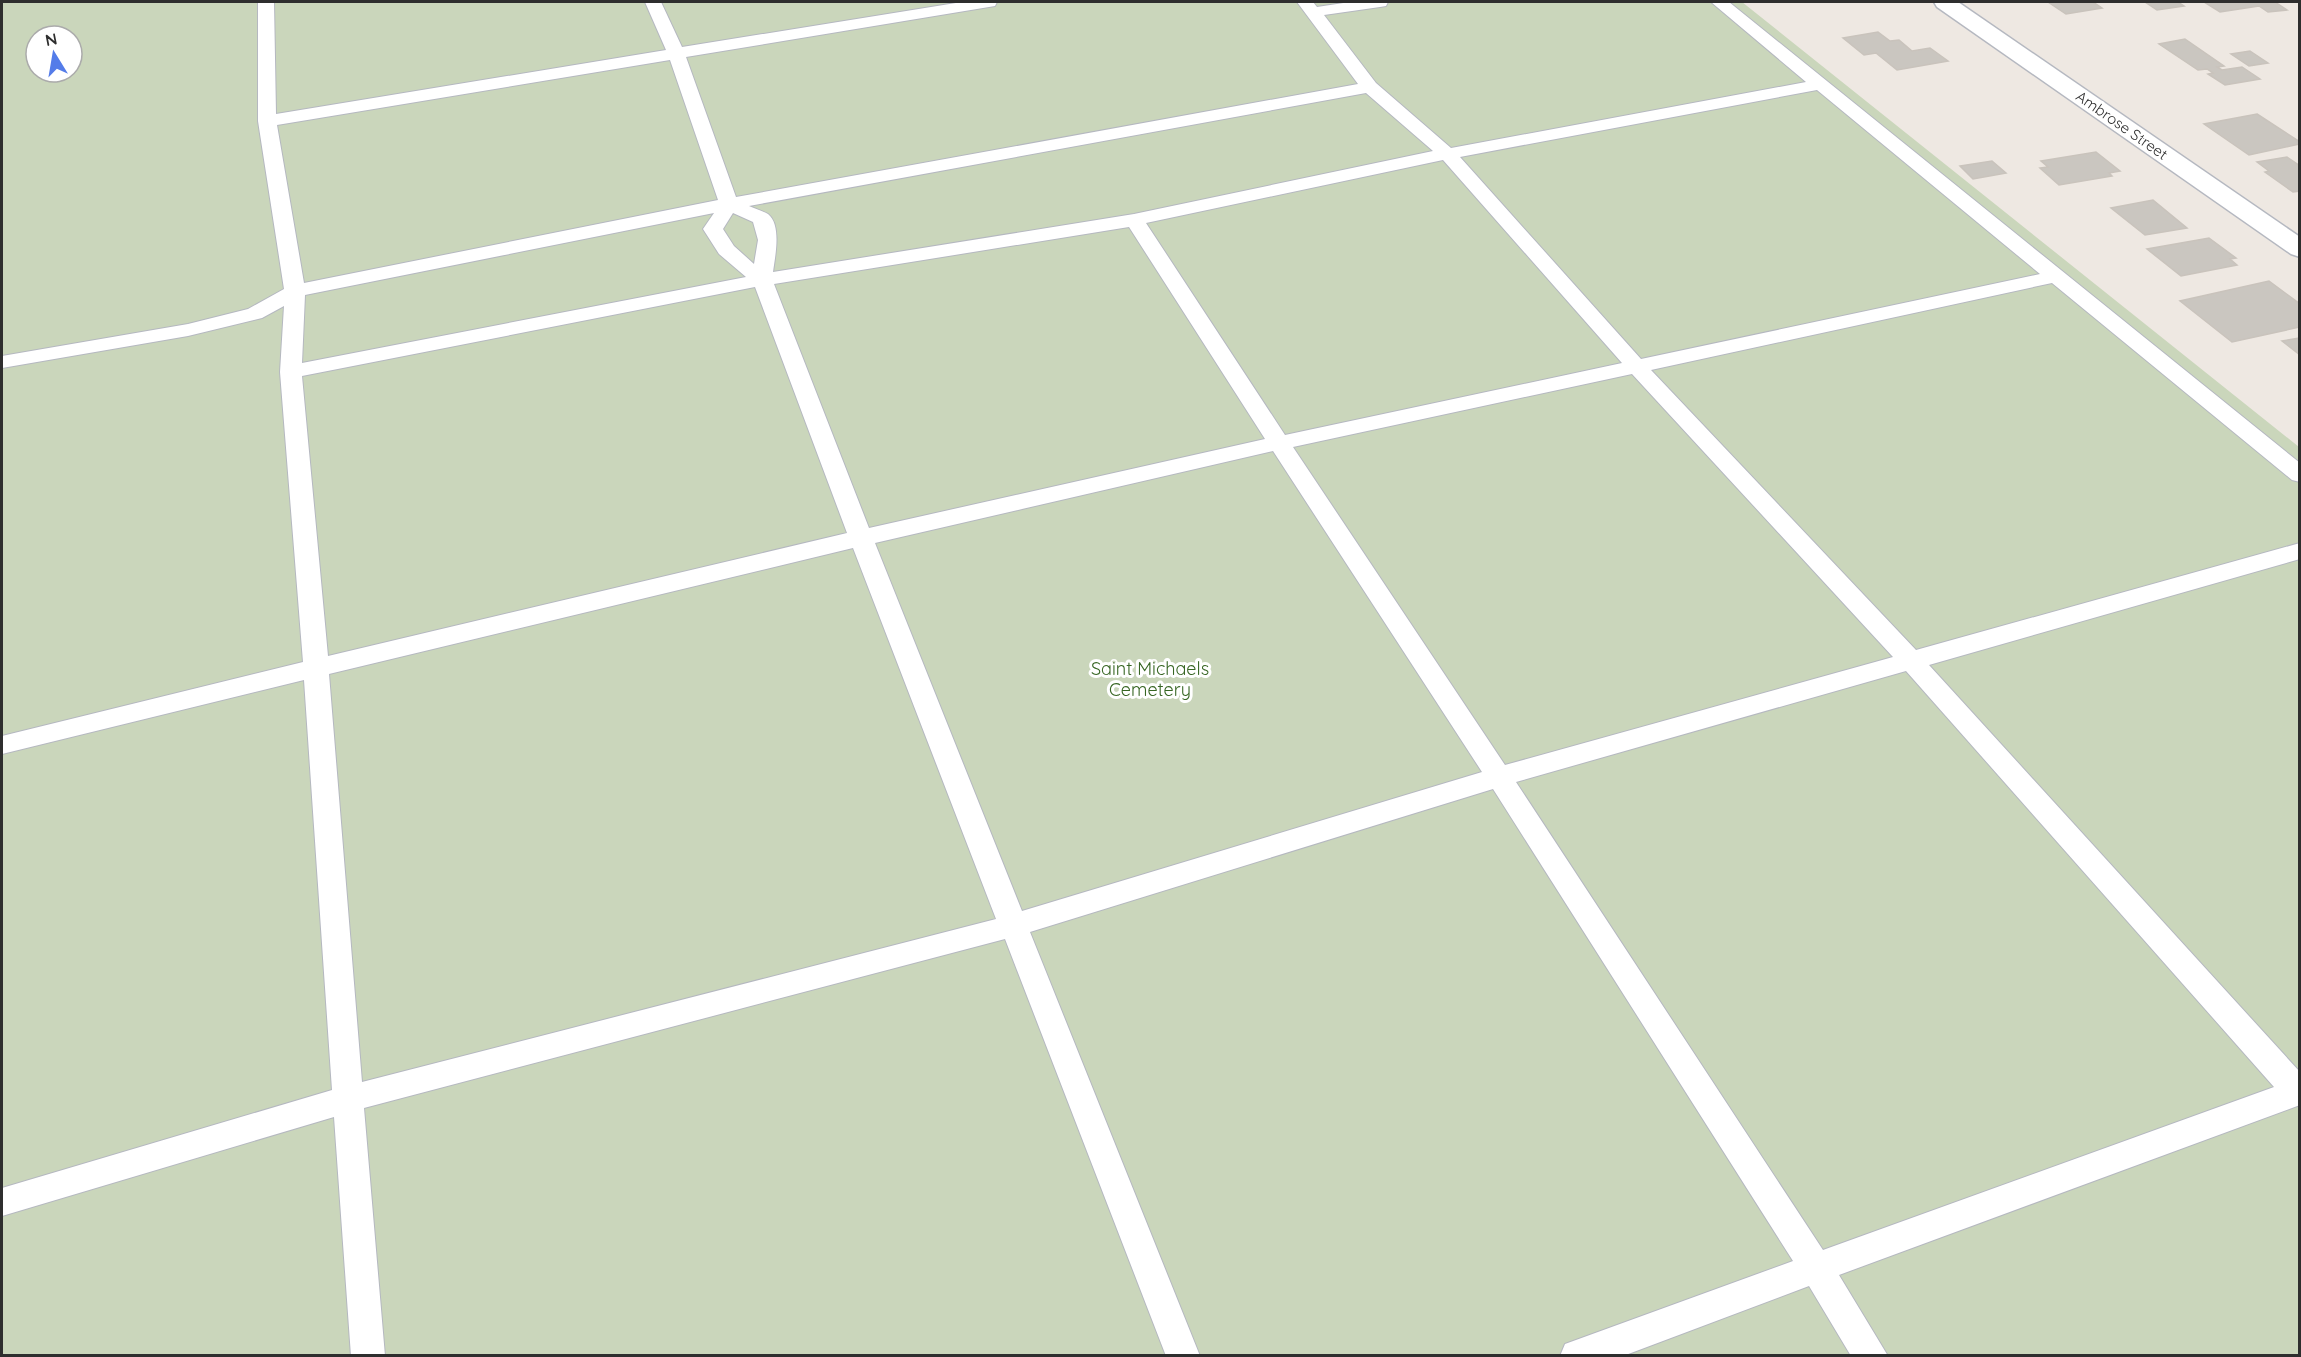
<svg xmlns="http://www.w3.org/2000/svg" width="2301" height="1357" font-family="Quicksand,sans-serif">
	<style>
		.cemetery { fill: #cad6bb; fill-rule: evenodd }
		.building { fill: #cac6c0; stroke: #c9c3bc; stroke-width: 1.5 }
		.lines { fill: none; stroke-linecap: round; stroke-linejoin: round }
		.lane-casing { stroke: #b5b8c0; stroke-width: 2 }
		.street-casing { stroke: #b5b8c0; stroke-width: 3 }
		.lane { fill: #fff; fill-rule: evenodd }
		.street { fill: #fff; fill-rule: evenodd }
		.labels { text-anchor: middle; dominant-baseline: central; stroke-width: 6; stroke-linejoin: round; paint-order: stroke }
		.far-street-label { font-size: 15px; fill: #2e2e2e; stroke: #fff }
		.park-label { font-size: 18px; fill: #376623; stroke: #fff }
	</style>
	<rect width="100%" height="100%" fill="#eee8e2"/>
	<path class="cemetery" d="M 2,2 L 1742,2 L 2299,447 L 2299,1355 L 2,1356 ZM 36,36 L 72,36 L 72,72 L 36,72 Z"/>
	<g class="building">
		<polygon points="2048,2 2093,2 2102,8 2066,14"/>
		<polygon points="2145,2 2178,2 2184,6 2157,10"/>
		<polygon points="2204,2 2275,2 2287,10 2268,12 2259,6 2220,12"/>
		<polygon points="1878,32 1890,41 1899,40 1912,51 1930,48 1948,61 1897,70 1876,53 1864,55 1843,38"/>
		<polygon points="2185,39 2224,66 2217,67 2222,70 2242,67 2260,79 2225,85 2208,74 2213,73 2207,69 2198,70 2159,44"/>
		<polygon points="2250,51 2268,63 2249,66 2231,54"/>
		<polygon points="2257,114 2300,142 2300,144 2249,155 2204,124"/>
		<polygon points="2096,152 2120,171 2109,173 2112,176 2059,185 2040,168 2048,167 2041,161"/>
		<polygon points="2287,157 2300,166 2300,191 2293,192 2265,172 2269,171 2257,162"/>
		<polygon points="1992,161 2006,173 1973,179 1960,166"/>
		<polygon points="2153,200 2187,228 2145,235 2111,208"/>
		<polygon points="2209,238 2236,258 2230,259 2237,265 2181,276 2147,249"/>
		<polygon points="2269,281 2300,304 2300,327 2232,342 2180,301"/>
		<polygon points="2300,338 2300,355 2282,341"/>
	</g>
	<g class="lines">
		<defs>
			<path id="lane" d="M 258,2 L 274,2 L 276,114 L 666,50 L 645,2 L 661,2 L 682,47 L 962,2 L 997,2 L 995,6 L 989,7 L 686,57 L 736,197 L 1358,84 L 1297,2 L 1313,2 L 1317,7 L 1350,2 L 1388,2 L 1386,6 L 1380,7 L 1324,15 L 1376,83 L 1451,148 L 1806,82 L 1711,2 L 1729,2 L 2300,463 L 2300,482 L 2292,480 L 2052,283 L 1651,370 L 1916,650 L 2300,543 L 2300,559 L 1929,665 L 2300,1072 L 2300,1105 L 1839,1275 L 1888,1356 L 1851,1356 L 1809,1286 L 1623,1356 L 1560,1356 L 1565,1344 L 1793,1261 L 1493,789 L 1030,932 L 1200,1356 L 1166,1356 L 1005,939 L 364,1108 L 385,1356 L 351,1356 L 334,1117 L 2,1216 L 2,1188 L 332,1090 L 304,680 L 2,754 L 2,736 L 303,662 L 280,372 L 284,306 L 262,318 L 188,336 L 2,368 L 2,356 L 188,324 L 248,309 L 284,289 L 258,121 ZM 670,60 L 718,200 L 304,283 L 277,125 ZM 1817,90 L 2040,274 L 1641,359 L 1460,157 ZM 1366,93 L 1433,151 L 1134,214 L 773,272 C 775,257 782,225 768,214 C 763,211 755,209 749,206 ZM 1443,160 L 1622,363 L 1285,435 L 1146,223 ZM 714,213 L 703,229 L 719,254 L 746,277 L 302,363 L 305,295 ZM 733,213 L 753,222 L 758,240 L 754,264 L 734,246 L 723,229 ZM 1129,227 L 1265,439 L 869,528 L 774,284 ZM 755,287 L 847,533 L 328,656 L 302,376 ZM 1632,374 L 1893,657 L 1505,765 L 1293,447 ZM 1273,451 L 1482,772 L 1022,911 L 875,543 ZM 853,548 L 996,919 L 362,1082 L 329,674 ZM 1906,671 L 2274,1087 L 1823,1250 L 1516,782 Z"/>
			<polygon id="street" points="1934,2 1958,2 2300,237 2300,257 2291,254 1937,7"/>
		</defs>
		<use href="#lane" class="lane-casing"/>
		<use href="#street" class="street-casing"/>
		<use href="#lane" class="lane"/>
		<use href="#street" class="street"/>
	</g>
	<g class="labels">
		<g class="far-street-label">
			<text transform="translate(2122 125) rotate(35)">Ambrose Street</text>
		</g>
		<g class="park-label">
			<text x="1150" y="668">Saint Michaels<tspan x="1150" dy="21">Cemetery</tspan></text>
		</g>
	</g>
	<rect width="2301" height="1357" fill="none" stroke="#2e2e2e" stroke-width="6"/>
	<g transform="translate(54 54) rotate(349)"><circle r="28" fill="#ffffff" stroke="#ababab" stroke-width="1.5"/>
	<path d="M0-4.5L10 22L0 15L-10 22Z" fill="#547ce9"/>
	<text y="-9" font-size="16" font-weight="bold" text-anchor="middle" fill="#2e2e2e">N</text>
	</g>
</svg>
